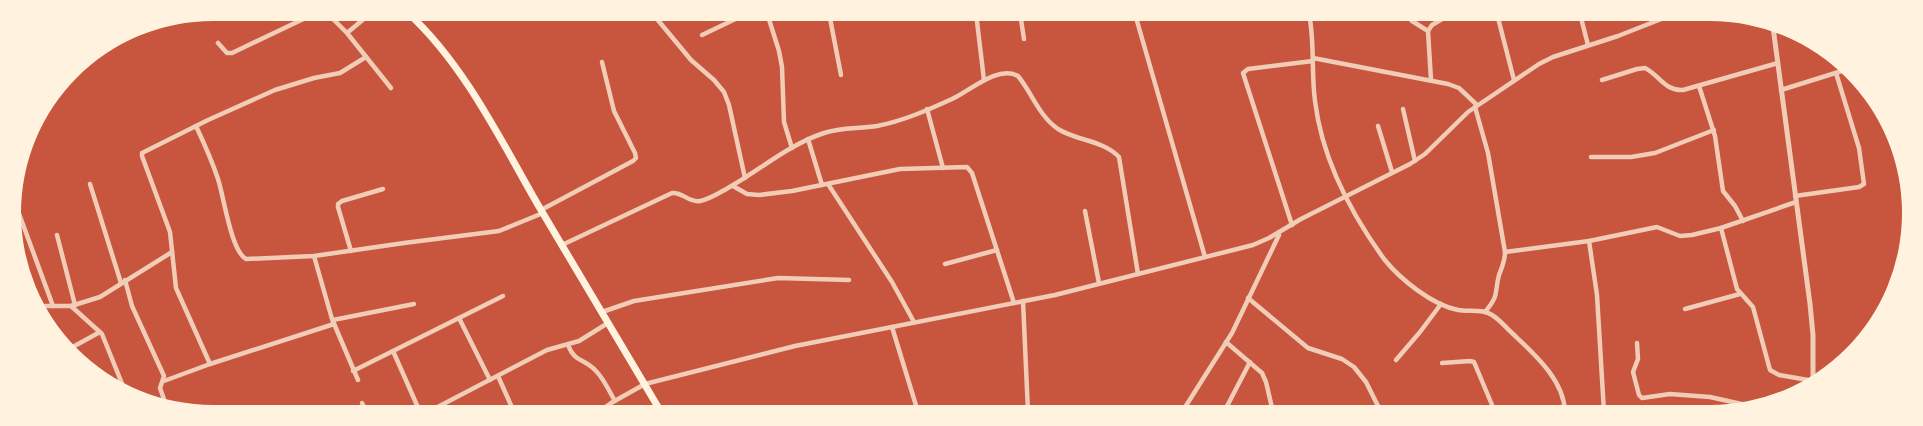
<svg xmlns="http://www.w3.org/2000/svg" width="1923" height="426" font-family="'PT Sans Narrow',sans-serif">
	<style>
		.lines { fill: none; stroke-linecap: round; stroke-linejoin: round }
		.minor { stroke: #f1ccb7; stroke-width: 4.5 }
		.tertiary { stroke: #f1ccb7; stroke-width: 5 }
		.trunk { stroke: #fff3e0; stroke-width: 7 }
	</style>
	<rect width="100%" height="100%" fill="#c8553d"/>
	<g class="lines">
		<g class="minor">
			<polyline points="327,13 347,33 391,88"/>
			<polyline points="652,13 691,60 714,80 724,92 729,105 745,178"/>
			<polyline points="767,13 779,51 782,67 784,122 792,148"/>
			<polyline points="829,13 841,75"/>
			<polyline points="976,13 984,80"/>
			<polyline points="1020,13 1024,39"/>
			<polyline points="1135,14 1205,257"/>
			<path d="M 1309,14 C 1315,43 1311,72 1315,101 C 1322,159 1350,212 1384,259 C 1400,279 1432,305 1458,310 C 1468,312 1479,309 1488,313 C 1497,316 1504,326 1511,332 C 1533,353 1564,379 1565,412"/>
			<polyline points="1406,14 1412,21 1428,31"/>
			<polyline points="1497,14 1514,80"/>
			<polyline points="1580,14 1588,45"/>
			<polyline points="347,33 371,13"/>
			<polyline points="702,35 748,13"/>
			<polyline points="218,43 227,53 232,53 316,13"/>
			<polyline points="1313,58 1448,84 1459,88 1477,105"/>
			<polyline points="1431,80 1428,31 1432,25 1444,18 1445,14"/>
			<path d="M 1602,80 L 1637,69 L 1645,68 C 1659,75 1665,91 1683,90 L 1778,63"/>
			<polyline points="1699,86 1715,136 1723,191 1735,206 1743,221"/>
			<polyline points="1781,90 1845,70"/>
			<path d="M 1475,107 L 1488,153 L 1505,252 C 1505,261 1502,267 1499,275 C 1494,294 1500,294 1485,312"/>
			<polyline points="927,109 943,168"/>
			<polyline points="1403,109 1415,161"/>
			<path d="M 196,126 C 204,143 212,161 218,179 C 224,197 231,251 246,259 L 314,256 L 404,243 L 499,231 L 543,213"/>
			<polyline points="1378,126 1392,172"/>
			<polyline points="808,139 822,185"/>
			<polyline points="1591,157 1631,157 1655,153 1714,130"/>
			<polyline points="90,184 121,283"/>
			<polyline points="828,184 892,282 914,322"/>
			<polyline points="733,186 747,194 759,195 792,191 900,169 967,167 972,173 1014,303"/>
			<polyline points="1795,196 1859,187 1864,184 1859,148 1836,73"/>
			<polyline points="14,209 18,211 53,306"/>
			<polyline points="541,210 633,161 636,158 635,153 614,111 602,62"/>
			<polyline points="1085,211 1099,283"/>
			<polyline points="1292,225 1243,73 1248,69 1313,61"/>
			<polyline points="1721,228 1737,289 1753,307 1770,370 1779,375 1814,381"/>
			<polyline points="57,235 75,305"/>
			<polyline points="1589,241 1597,295 1604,412"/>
			<path d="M 562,245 L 672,193 C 683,192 689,203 700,201 C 710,199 719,193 728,188 C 760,170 788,145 824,133 C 841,127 859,129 877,126 C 903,121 928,110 952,99 C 970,91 997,65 1018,76 C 1032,93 1039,116 1058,129 C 1077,141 1103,140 1119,157 L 1138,274"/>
			<polyline points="351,251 338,207 338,204 342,201 383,189"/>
			<polyline points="1505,252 1589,241 1657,227 1680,236 1692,235 1721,228 1796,202"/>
			<polyline points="314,256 332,319 358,380"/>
			<polyline points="945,264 997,250"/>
			<polyline points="125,280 132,306 164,376 160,388 166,405"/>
			<polyline points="1248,298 1308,348 1342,359 1354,367 1366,382 1381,412"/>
			<polyline points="1023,301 1028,412"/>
			<polyline points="40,306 71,306 100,297 172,252"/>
			<polyline points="71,306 102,334 125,391"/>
			<polyline points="1685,309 1740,294"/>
			<polyline points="602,312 634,301 778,278 849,280"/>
			<polyline points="459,318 490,380"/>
			<polyline points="333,320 414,304"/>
			<polyline points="892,327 918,412"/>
			<polyline points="1226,342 1262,373 1266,382 1273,412"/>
			<polyline points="1637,343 1638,359 1633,372 1639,395 1642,398 1670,394 1710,397 1746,405 1750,408"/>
			<path d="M 568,345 C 575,363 584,358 596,371 C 604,379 609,391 615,401"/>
			<polyline points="69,349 100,332"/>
			<polyline points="393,351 420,412"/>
			<polyline points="1396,360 1420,332 1441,304"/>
			<polyline points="1442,363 1470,361 1474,362 1495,412"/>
			<polyline points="210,364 176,288 170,232 142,156 142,153 208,120 275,90 314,78 340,73 366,57"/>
			<polyline points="353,371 503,296"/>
			<polyline points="498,376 514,412"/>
			<polyline points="164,381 210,364 334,324"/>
			<polyline points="362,403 367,412"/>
			<polyline points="428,412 547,350 579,341 608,323"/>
			<polyline points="599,412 611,403 645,384 795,346 1055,295 1253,245 1269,238 1301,219 1410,164 1425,154 1468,112 1539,64 1553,57 1618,36 1674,14"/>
			<polyline points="1182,412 1232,333 1279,235"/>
			<polyline points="1224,412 1250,362"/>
		</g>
		<polyline class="tertiary" points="1773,27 1810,304 1813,335 1813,382"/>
		<path class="trunk" d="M 408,13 C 465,65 502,143 541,210 C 581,277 621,344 661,412"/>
	</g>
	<path d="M0 0H1923V426H0ZM213 21H1710A192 192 0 0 1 1902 213V213A192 192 0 0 1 1710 405H213A192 192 0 0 1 21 213V213A192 192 0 0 1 213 21Z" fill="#fff3e0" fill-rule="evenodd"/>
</svg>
